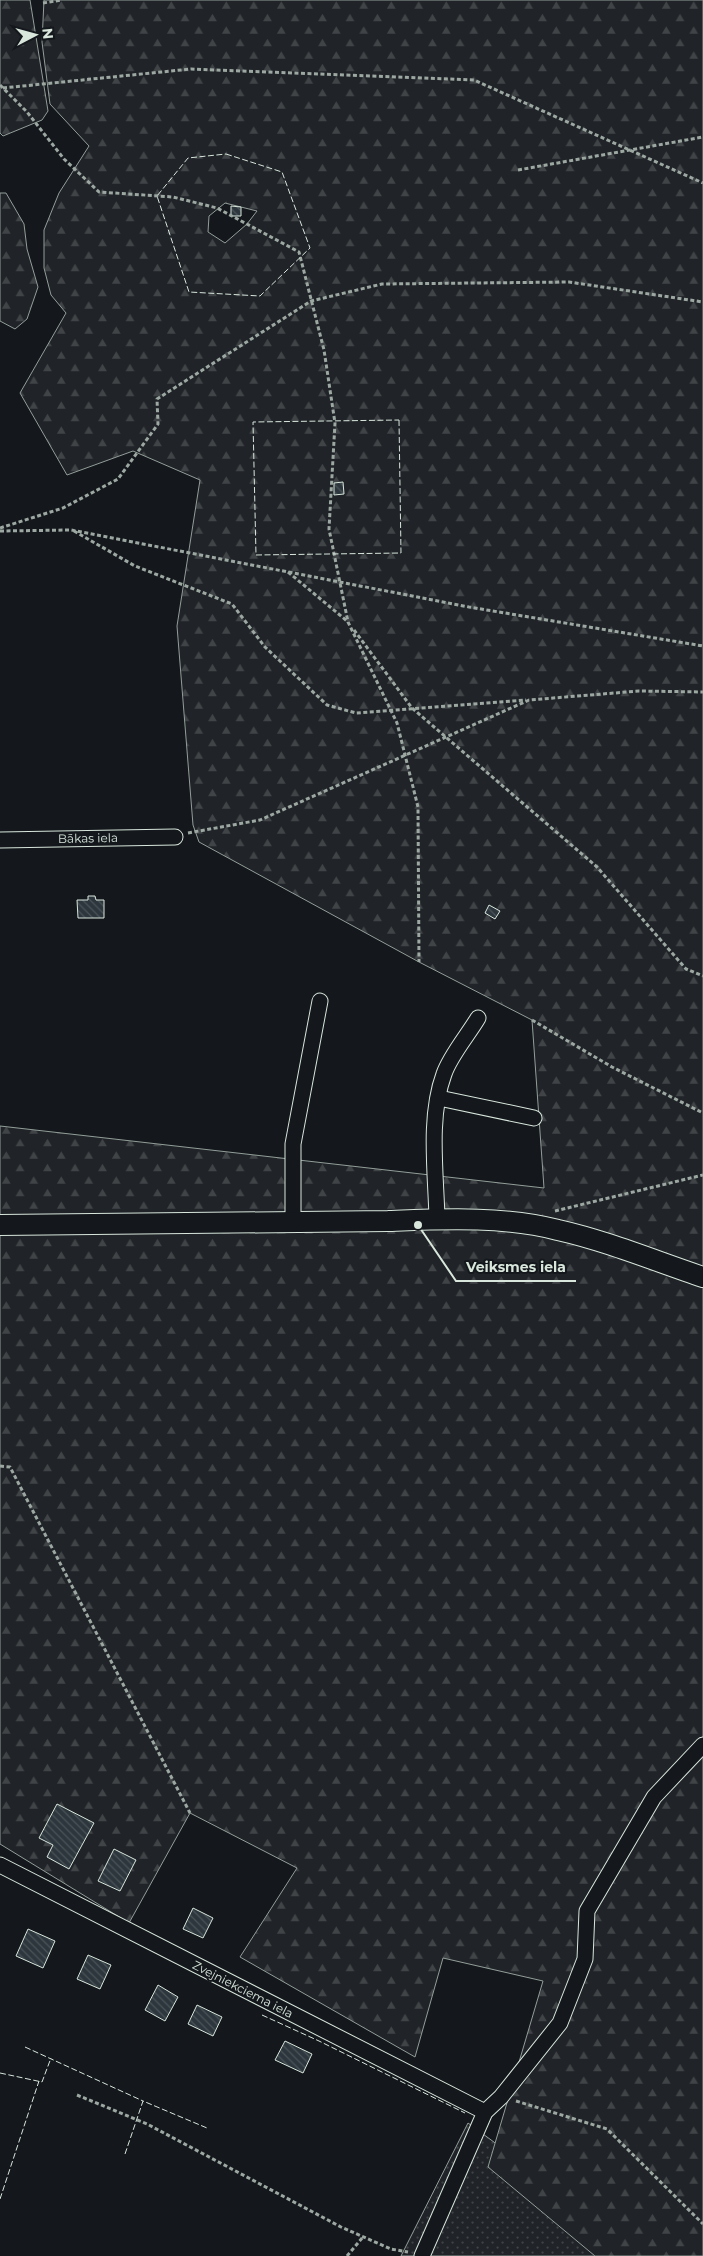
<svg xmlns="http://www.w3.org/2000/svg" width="703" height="2256" font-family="Montserrat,sans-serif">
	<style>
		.grass { fill: url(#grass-dots); stroke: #939e99 }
		.forest { fill: url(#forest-firs); stroke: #939e99; fill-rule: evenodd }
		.building { fill: url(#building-back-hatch); stroke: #d8e6dc }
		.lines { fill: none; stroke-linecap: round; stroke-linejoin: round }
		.minor-casing { stroke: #d8e6dc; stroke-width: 17 }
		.secondary-casing { stroke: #d8e6dc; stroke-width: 22 }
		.path { stroke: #9da8a2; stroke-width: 3; stroke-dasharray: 4 2.5; stroke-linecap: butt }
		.minor { stroke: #14181c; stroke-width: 15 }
		.secondary { stroke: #14181c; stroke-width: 20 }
		.fence { stroke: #d8e6dc; stroke-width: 1; stroke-dasharray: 6 2.5; stroke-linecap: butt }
		.labels { text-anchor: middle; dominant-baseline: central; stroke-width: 4; stroke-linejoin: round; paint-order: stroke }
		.street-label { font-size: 12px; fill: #d8e6dc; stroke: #14181c }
		.leader { fill: none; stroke: #d8e6dc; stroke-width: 2 }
		.callout-dot { fill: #d8e6dc; stroke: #14181c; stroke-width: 2 }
		.callout-label { font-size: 14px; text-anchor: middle; font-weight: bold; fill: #d8e6dc; stroke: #14181c; stroke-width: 4; stroke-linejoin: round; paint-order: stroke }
	</style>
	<defs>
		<pattern id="grass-dots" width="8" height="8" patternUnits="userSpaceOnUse" patternTransform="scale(1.25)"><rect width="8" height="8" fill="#202428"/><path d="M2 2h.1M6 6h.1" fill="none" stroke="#404447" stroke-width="1.8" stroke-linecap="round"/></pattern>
		<pattern id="forest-firs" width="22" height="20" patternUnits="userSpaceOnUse" patternTransform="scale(1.25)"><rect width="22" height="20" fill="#202428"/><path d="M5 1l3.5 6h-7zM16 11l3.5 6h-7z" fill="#404447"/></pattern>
		<pattern id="building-back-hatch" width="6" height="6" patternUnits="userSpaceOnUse" patternTransform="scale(1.25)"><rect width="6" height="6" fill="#2c363c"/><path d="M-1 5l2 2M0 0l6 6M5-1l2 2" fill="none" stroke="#4a5358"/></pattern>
	</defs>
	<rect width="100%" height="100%" fill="#14181c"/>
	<polygon class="grass" points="468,2123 649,2256 401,2256"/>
	<g class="forest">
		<polygon points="0,0 30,0 48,111 42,120 3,136 0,133"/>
		<path d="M 44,0 L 703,0 L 703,2256 L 595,2256 L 488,2167 L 543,1981 L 443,1958 L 415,2057 L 240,1957 L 297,1868 L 190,1813 L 129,1923 L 0,1844 L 0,1126 L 544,1188 L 532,1020 L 419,962 L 199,842 L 193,825 L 177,626 L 200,480 L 133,451 L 67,475 L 20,393 L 66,313 L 51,295 L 44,268 L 44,230 L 59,193 L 89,146 L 50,104 L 42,42 ZM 225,203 L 257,211 L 247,224 L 225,243 L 208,232 L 209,216 Z"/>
		<polygon points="0,193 6,193 24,224 27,249 38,287 27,319 15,329 0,321"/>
	</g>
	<g class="building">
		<polygon points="231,206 241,207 241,216 231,216"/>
		<polygon points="343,482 344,494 334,495 334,483"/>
		<polygon points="88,896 95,896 96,900 104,900 104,918 78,918 77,900 88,900"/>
		<polygon points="489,905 500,911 495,919 485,913"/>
		<polygon points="57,1804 94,1823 69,1869 47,1857 53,1845 39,1838"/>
		<polygon points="114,1849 136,1860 120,1891 98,1881"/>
		<polygon points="193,1908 213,1918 203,1938 183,1929"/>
		<polygon points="28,1929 55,1941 43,1968 16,1956"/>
		<polygon points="88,1955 111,1965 100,1989 77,1979"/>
		<polygon points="158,1985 178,1997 165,2021 145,2010"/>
		<polygon points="197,2005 222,2017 213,2036 188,2024"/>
		<polygon points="285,2041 312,2054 303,2073 275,2060"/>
	</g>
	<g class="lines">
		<defs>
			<g id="minor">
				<polyline points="0,840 175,837"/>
				<polyline points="439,1098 534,1118"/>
				<path d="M 437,1219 C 436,1174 428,1117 444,1074 C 450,1056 468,1035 478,1018"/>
				<polyline points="293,1223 293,1144 320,1001"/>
				<polyline points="0,1865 485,2112"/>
				<polyline points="422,2256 485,2112 501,2097 560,2023 585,1959 587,1911 654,1797 703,1745"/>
			</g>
			<path id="secondary" d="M 0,1225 L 388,1221 C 444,1219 503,1216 558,1230 C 607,1241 655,1261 703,1277"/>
		</defs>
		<use href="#minor" class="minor-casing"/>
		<use href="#secondary" class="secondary-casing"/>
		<g class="path">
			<polyline points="43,3 62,0"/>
			<polyline points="0,85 27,112 64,159 99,192 173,197 217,208 299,252 324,350 335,423 329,529 348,622 397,723 418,807 419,962"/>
			<polyline points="3,88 191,69 474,80 703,183"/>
			<polyline points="518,170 703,137"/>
			<polyline points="0,528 63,508 118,479 158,424 157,399 311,301 382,284 569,282 703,302"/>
			<polyline points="0,531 71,530 469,607 703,646"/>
			<polyline points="74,531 135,566 232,604 265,647 327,705 356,713 526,700"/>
			<polyline points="288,572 347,621"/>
			<polyline points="354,630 412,708 597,867 686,969 703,976"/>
			<polyline points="188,833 260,820 529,700 639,691 703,692"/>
			<polyline points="532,1020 612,1067 703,1113"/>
			<polyline points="555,1211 703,1175"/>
			<polyline points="0,1466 10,1467 190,1813"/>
			<polyline points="77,2095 147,2124 341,2227 391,2249 408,2252"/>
			<polyline points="516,2101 607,2129 703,2224"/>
			<polyline points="347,2256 363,2237"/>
		</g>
		<use href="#minor" class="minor"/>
		<use href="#secondary" class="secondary"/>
		<g class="fence">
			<polygon points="226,154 282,172 310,248 260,296 189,292 157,196 188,158"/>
			<polygon points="399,420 401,553 256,555 253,422"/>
			<polyline points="262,2015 319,2041 465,2113"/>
			<polyline points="25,2047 143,2101"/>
			<polyline points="0,2073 42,2082 51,2058"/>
			<polyline points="125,2154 143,2101 207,2128"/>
			<polyline points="0,2199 39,2081"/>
		</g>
	</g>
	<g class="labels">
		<g class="street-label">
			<text transform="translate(88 838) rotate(-1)">Bākas iela</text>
			<text transform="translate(243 1989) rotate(27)">Zvejniekciema iela</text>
		</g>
	</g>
	<path class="leader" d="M418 1225L456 1281H576"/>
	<circle class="callout-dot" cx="418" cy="1225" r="5"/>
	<g class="callout-label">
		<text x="516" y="1272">Veiksmes iela</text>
	</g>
	<g transform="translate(35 35) rotate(84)" stroke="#14181c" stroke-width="4" paint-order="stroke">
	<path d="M0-4L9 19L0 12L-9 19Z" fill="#d8e6dc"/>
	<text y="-8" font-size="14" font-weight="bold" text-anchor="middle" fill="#d8e6dc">N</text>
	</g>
</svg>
